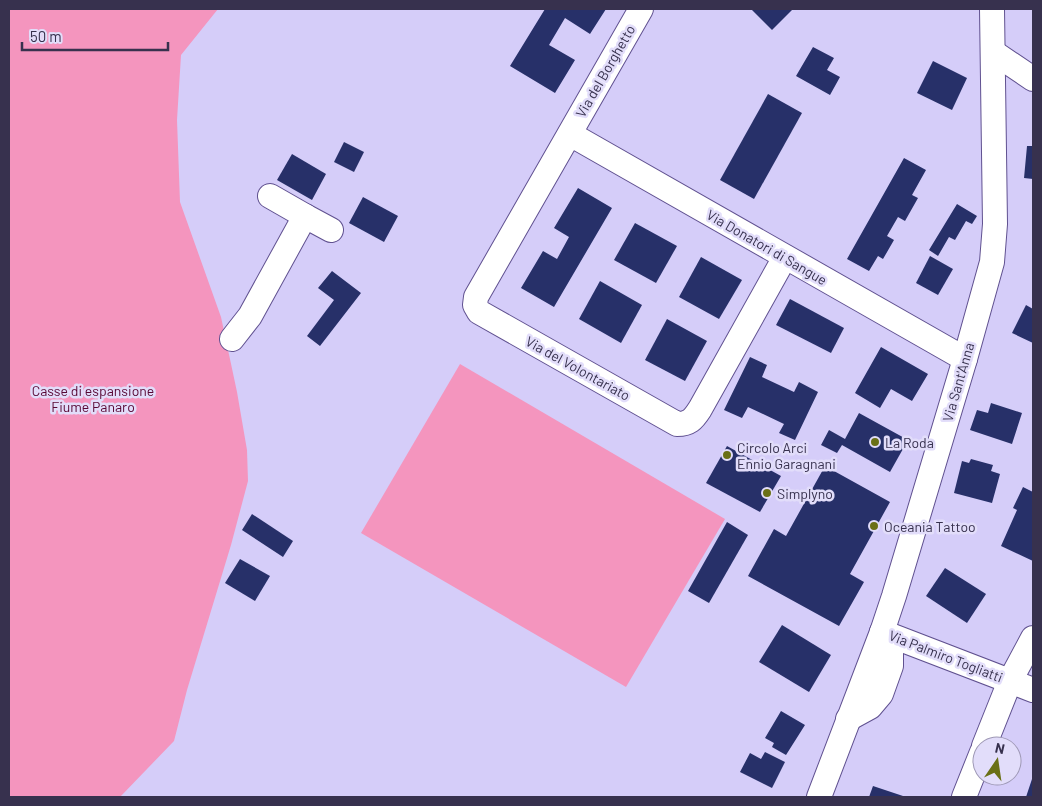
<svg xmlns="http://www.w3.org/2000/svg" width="1042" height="806" font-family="Barlow,sans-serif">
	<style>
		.green { fill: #f495be }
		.building { fill: #273069 }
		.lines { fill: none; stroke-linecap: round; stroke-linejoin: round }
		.minor-casing { stroke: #605190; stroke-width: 26 }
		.minor { stroke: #fff; stroke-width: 24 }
		.poi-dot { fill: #6a7016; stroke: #e2ddfa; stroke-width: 2 }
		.labels { text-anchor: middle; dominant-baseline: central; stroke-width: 5; stroke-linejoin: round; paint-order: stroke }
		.street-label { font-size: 14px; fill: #37314e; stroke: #e2ddfa }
		.park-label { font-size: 14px; fill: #580734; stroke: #e2ddfa }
		.poi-label { font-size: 14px; fill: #37314e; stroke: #e2ddfa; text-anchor: start }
	</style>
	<rect width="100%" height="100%" fill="#d5cdf9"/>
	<g class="green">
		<polygon points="9,9 218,9 181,55 177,120 180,202 221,317 237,392 247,450 248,481 231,545 187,690 174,741 120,797 9,797"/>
		<polygon points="460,364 725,519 626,687 361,533"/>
	</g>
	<g class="building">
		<polygon points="545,9 606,9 590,34 565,18 549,45 575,60 555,93 510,66"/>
		<polygon points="751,9 793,9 772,30"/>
		<polygon points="813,47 834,58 827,70 840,77 830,95 796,76"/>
		<polygon points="933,61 967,78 952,110 917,93"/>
		<polygon points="768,94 802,113 754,199 720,180"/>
		<polygon points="344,142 364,152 354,172 334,162"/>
		<polygon points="1027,146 1033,146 1033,179 1024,178"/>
		<polygon points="292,154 326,174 312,200 277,180"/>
		<polygon points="904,158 926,170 912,195 918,198 905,221 898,217 887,236 894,240 883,259 878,256 869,271 847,259"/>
		<polygon points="578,188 612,208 554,307 521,288 543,251 557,259 569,237 554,228"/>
		<polygon points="363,197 398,216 384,242 349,223"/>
		<polygon points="957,204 977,216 972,224 966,221 955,240 949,237 938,256 929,250"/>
		<polygon points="635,223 677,246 656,283 614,260"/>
		<polygon points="930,256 953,269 938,295 916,283"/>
		<polygon points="701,257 742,280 719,319 679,297"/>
		<polygon points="332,271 361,293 320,346 307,336 334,300 318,288"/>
		<polygon points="600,281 642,305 621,343 579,319"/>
		<polygon points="790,299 844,328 831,353 776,325"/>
		<polygon points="1026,305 1033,309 1033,343 1012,333"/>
		<polygon points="667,319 707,341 685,381 645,360"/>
		<polygon points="881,347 928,374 912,401 891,389 880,408 855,393"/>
		<polygon points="750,357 767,365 762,377 794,392 799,382 818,392 795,440 779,433 784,424 748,407 742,418 724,410"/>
		<polygon points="991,403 1022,413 1012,444 970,430 977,410 988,413"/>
		<polygon points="859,413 908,440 890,472 842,445 837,453 821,445 829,430 845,439"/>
		<polygon points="727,446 781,476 760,512 706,483"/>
		<polygon points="971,459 993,465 991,471 1000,474 992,503 954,493 962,461 969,463"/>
		<polygon points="825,466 890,502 850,574 864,582 839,626 748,576 774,529 786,536"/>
		<polygon points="1023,487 1033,492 1033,561 1001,546 1017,510 1013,508"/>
		<polygon points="252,514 293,541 283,557 242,530"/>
		<polygon points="727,522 748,535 709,603 688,591"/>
		<polygon points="240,559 270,576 255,601 225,583"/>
		<polygon points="945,568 986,594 967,623 926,596"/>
		<polygon points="782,625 831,655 809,692 759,662"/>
		<polygon points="781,711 805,725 786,755 772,747 774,743 765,738"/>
		<polygon points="765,752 785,762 772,788 740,772 750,753 761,759"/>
		<polygon points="1033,776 1033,797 1026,797"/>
		<polygon points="873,786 906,797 869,797"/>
	</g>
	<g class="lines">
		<defs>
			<g id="minor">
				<path d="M 641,9 L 476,297 L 475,305 L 479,312 L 677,424 C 689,424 693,420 700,409 L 785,257"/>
				<polyline points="993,52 1033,79"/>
				<polyline points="570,134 965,359"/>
				<polyline points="305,216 331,230"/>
				<polyline points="232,339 250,316 305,216 270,196"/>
				<polyline points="882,632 1033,690"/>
				<polyline points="848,719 870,707 881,694 891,666 891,649 882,632"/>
				<polyline points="984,746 1010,681 1033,638"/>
				<polyline points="819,797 882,632 894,596 965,359 992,262 995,224 992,9"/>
				<polyline points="964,797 982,752"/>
			</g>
		</defs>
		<use href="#minor" class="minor-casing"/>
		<use href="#minor" class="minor"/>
	</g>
	<g class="poi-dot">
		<circle cx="875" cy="442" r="5"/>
		<circle cx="727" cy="455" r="5"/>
		<circle cx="767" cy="493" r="5"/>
		<circle cx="874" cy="526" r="5"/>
	</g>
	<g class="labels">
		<g class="street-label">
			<text transform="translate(605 71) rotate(-60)">Via del Borghetto</text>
			<text transform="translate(767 247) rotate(30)">Via Donatori di Sangue</text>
			<text transform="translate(578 368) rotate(29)">Via del Volontariato</text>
			<text transform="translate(958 382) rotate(-74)">Via Sant'Anna</text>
			<text transform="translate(946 656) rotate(21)">Via Palmiro Togliatti</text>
		</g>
		<g class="park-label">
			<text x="93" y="390">Casse di espansione<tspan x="93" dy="16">Fiume Panaro</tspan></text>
		</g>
		<g class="poi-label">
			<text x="885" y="442">La Roda</text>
			<text x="737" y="447">Circolo Arci<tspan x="737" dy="16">Ennio Garagnani</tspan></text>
			<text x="777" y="493">Simplyno</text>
			<text x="884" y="526">Oceania Tattoo</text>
		</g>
	</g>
	<rect width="1042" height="806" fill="none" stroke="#37314e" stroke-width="20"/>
	<g transform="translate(997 761) rotate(13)"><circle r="24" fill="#e2ddfa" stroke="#9e98b5"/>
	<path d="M0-4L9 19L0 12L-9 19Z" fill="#6a7016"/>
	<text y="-8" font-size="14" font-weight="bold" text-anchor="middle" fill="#37314e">N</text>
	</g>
	<path d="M22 42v8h146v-8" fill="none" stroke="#37314e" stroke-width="2.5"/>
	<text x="30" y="42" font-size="15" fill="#37314e" stroke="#e2ddfa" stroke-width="4" paint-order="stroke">50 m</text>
</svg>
